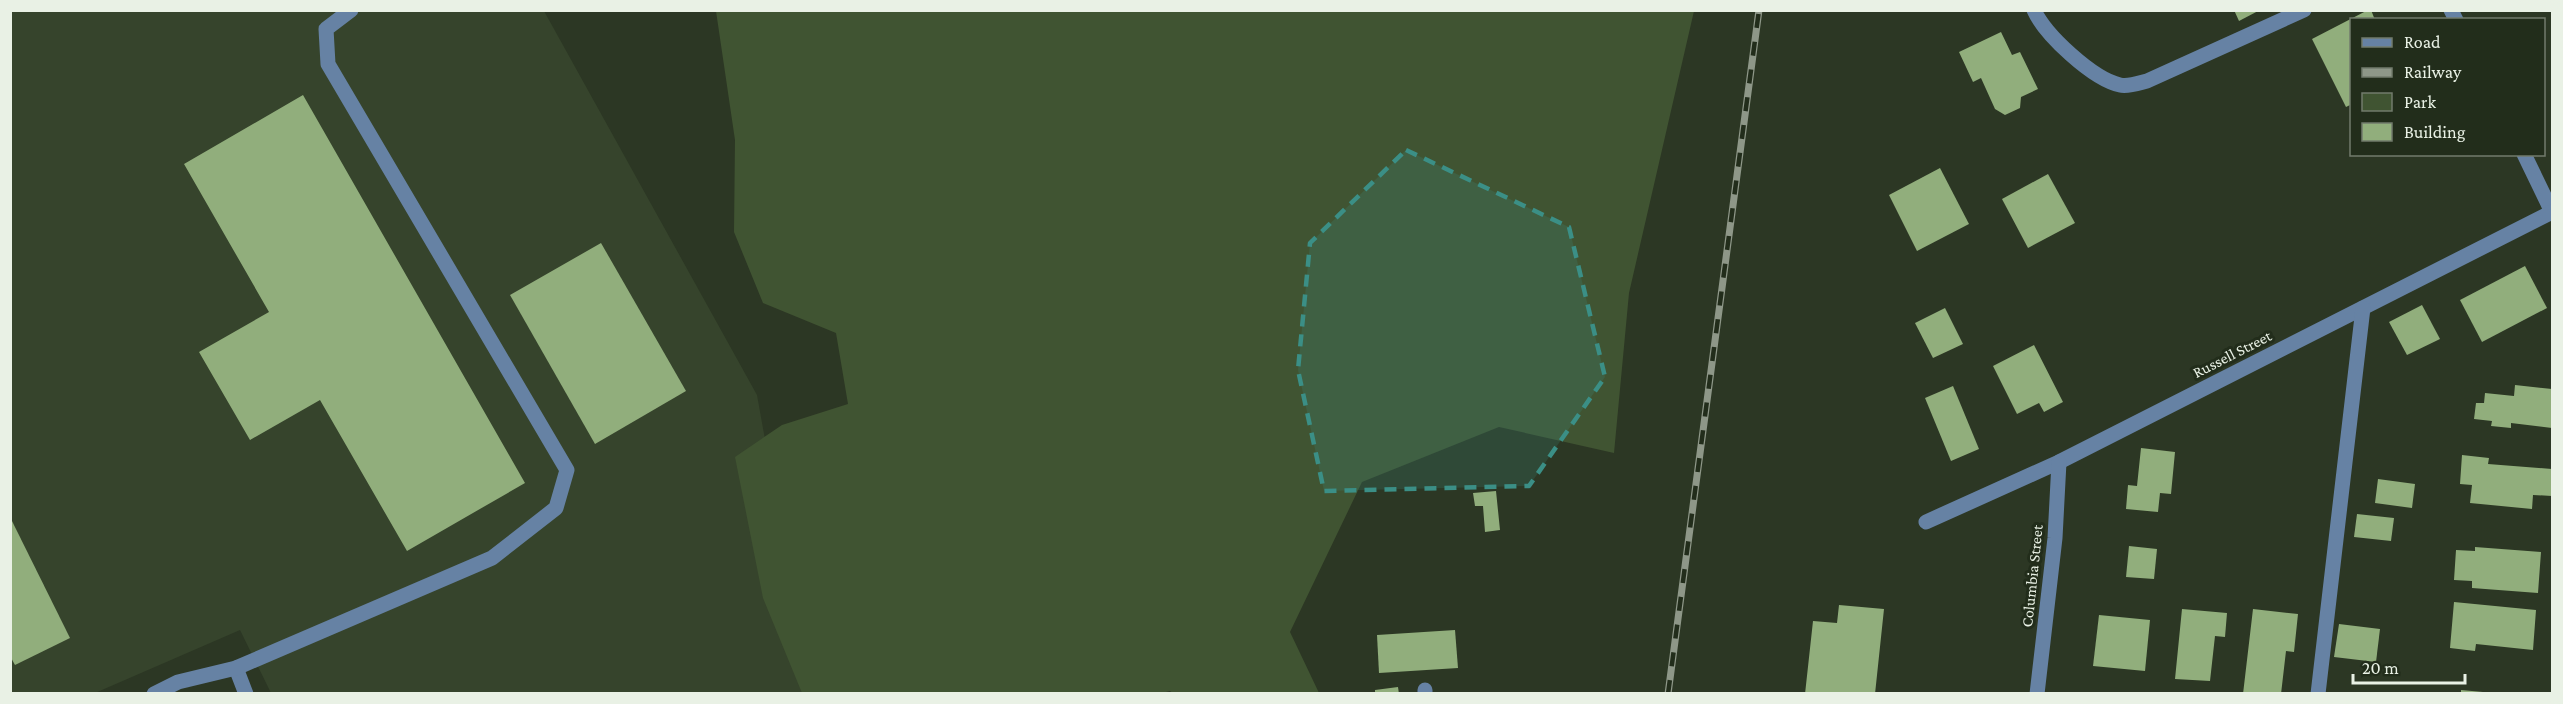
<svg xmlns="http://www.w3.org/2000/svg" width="2563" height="704" font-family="'Crimson Pro',serif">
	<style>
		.built { fill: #36442c }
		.green { fill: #405432 }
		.building { fill: #91ae7c }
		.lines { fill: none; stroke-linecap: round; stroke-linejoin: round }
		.minor { stroke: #6682a4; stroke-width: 15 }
		.rail-casing { stroke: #8e9788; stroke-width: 7 }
		.rail { stroke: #222d1b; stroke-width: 4.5; stroke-dasharray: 14; stroke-linecap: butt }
		.marked { fill: #3b8f86; fill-opacity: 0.2; stroke: #3b8f86; stroke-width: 4.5; stroke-dasharray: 12 8; stroke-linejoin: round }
		.labels { text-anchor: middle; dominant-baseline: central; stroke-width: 6; stroke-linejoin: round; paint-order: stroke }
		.street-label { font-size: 16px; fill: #e9f1e5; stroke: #222d1b }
	</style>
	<rect width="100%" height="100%" fill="#2c3724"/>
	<polygon class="built" points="10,11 544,11 757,395 805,662 818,693 271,693 240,630 95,693 11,693"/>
	<polygon class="green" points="716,11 1694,11 1629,293 1614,453 1499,427 1362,482 1290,632 1319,693 1174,694 1170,691 1158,694 802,693 763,598 735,457 782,425 848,404 836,333 763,303 734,232 735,140"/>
	<g class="building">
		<polygon points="2234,10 2260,10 2239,21"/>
		<polygon points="2368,10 2371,10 2375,20 2352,20 2352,104 2346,107 2312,39"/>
		<polygon points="2001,32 2012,55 2020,52 2038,89 2021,97 2020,108 2005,115 1995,109 1981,78 1973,82 1959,52"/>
		<polygon points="303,95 525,483 407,551 320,400 250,440 199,352 269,312 184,164"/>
		<polygon points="1940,168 1969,224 1917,251 1889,195"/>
		<polygon points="2048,174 2075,223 2028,248 2002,199"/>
		<polygon points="601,243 686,391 595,444 510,295"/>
		<polygon points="2525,266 2547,308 2482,342 2460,300"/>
		<polygon points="2422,305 2440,339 2407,355 2389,322"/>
		<polygon points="1945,308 1963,344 1933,358 1915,323"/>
		<polygon points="2034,345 2063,402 2044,412 2039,403 2017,414 1993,366"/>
		<polygon points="2515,385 2552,389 2552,428 2511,423 2511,428 2491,426 2492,421 2474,419 2476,403 2484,403 2485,393 2514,396"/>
		<polygon points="1953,386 1979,449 1951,461 1925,398"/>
		<polygon points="2141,448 2175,452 2171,494 2160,493 2158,512 2126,509 2128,485 2137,486"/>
		<polygon points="2462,455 2489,458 2488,464 2552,469 2552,496 2533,495 2532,509 2470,503 2472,485 2460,484"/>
		<polygon points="2378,479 2415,484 2412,508 2375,503"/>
		<polygon points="1496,491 1500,530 1485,532 1483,506 1475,506 1473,493"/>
		<polygon points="2357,514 2394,518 2391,541 2354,537"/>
		<polygon points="10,517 70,638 15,665 10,656"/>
		<polygon points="2129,546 2157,549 2154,579 2126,577"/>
		<polygon points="2475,547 2541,552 2538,593 2472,588 2472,581 2454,580 2456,550 2475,551"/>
		<polygon points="2454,602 2536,610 2533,650 2476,644 2475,651 2450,648"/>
		<polygon points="1839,605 1884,609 1875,694 1805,694 1813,621 1837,623"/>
		<polygon points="2182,609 2227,613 2225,637 2215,636 2210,681 2175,679"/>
		<polygon points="2253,609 2298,614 2294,652 2286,651 2281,694 2243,694"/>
		<polygon points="2099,615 2150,620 2145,671 2093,666"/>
		<polygon points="2339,624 2380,629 2376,662 2334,657"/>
		<polygon points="1455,630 1458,668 1379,673 1377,635"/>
		<polygon points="1398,687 1399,694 1375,694 1375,690"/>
		<polygon points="2461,690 2483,692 2483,694 2461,694"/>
	</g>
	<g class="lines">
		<g class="minor">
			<path d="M 2034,10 C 2045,35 2093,79 2120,85 C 2128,87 2139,83 2147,81 L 2304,10"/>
			<polyline points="2451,10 2456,20"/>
			<polyline points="2524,154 2552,212"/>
			<polyline points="1926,522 2059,462 2552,212"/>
			<polyline points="236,668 246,694"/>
			<polyline points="1425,690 1425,694"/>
			<polyline points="154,694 178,682 236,668 492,558 556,508 567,470 328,64 326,29 351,10"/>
			<polyline points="2037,694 2055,538 2059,462"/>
			<polyline points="2318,694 2363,308"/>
		</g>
		<defs>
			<polyline id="rail" points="1668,694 1759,10"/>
		</defs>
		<use href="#rail" class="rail-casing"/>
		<use href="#rail" class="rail"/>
	</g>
	<path class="marked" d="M 1406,150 L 1569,227 L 1605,377 L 1529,486 L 1324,491 L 1298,370 L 1310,243 Z"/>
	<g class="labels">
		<g class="street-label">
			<text transform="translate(2232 354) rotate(-27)">Russell Street</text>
			<text transform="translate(2032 576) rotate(-84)">Columbia Street</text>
		</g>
	</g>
	<rect width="2563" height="704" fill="none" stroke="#e9f1e5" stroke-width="24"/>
	<rect x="2350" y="18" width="195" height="138" fill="#222d1b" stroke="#727b6c" stroke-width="1.5"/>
	<rect x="2362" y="38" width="30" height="9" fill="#6682a4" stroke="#727b6c" stroke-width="1.5"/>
	<text x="2404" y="48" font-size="18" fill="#e9f1e5">Road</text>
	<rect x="2362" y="68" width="30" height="9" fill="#8e9788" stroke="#727b6c" stroke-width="1.5"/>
	<text x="2404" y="78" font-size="18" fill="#e9f1e5">Railway</text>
	<rect x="2362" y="93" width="30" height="18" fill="#405432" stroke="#727b6c" stroke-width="1.5"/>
	<text x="2404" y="108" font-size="18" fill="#e9f1e5">Park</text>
	<rect x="2362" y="123" width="30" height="18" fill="#91ae7c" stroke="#727b6c" stroke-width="1.5"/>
	<text x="2404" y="138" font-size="18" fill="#e9f1e5">Building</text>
	<path d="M2353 674v9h112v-9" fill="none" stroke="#e9f1e5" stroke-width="3"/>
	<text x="2362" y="674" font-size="18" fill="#e9f1e5" stroke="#222d1b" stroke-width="4.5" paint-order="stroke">20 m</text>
</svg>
